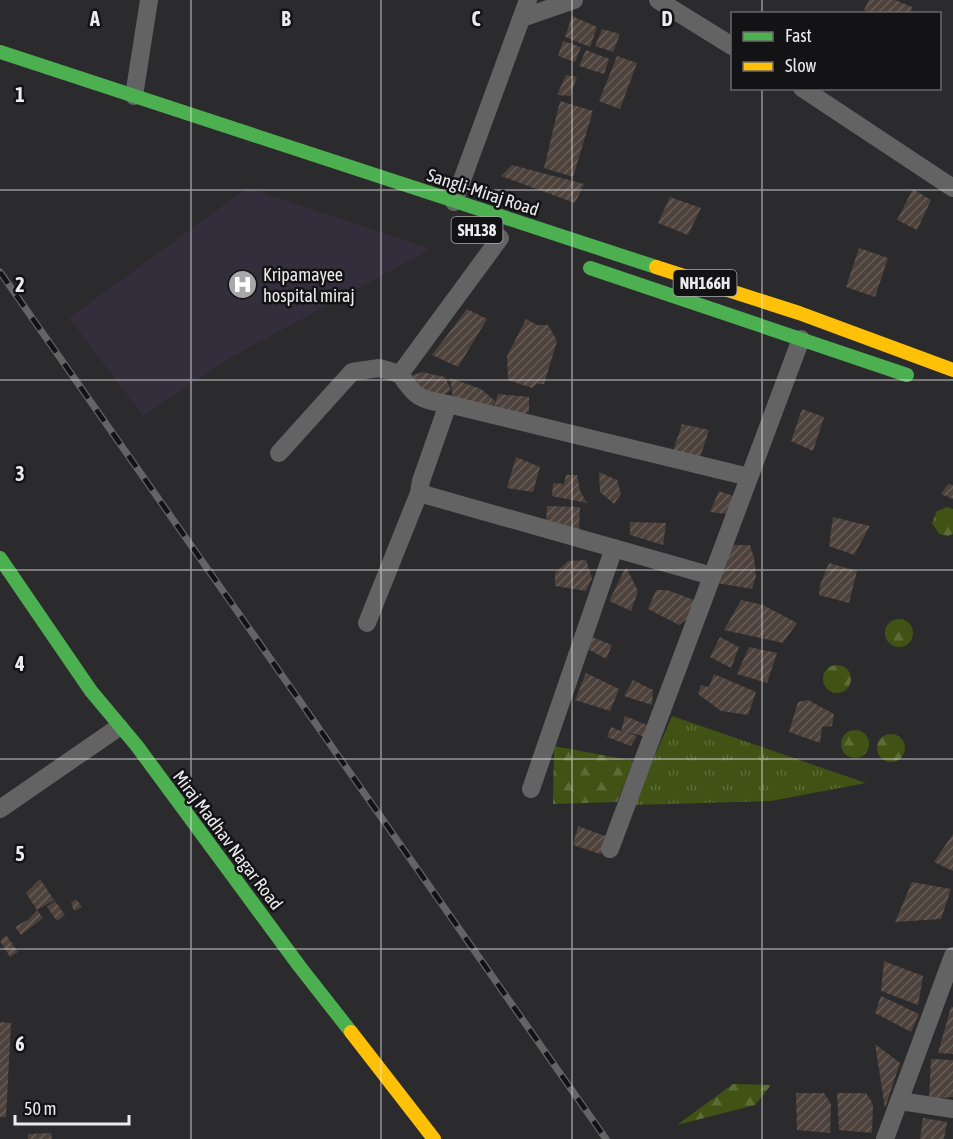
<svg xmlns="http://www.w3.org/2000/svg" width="953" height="1139" font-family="'Asap Condensed',sans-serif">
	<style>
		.medical { fill: #332d3c }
		.grass { fill: url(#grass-tufts) }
		.forest { fill: url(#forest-firs) }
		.building { fill: url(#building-hatch) }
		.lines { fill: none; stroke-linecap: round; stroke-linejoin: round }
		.street { stroke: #636363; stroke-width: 18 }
		.fast { stroke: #4caf50; stroke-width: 14 }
		.slow { stroke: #ffc107; stroke-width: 14 }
		.rail-casing { stroke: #646464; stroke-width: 7 }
		.rail { stroke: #131214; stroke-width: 4.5; stroke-dasharray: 14; stroke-linecap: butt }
		.grid { fill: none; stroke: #ecebed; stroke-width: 1.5; stroke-opacity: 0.55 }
		.labels { text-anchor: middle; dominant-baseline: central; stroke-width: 5; stroke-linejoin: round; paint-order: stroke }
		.shield { fill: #131214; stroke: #abaaac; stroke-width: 1.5 }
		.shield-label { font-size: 16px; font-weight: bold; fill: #ecebed }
		.street-label { font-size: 18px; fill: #ecebed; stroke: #131214 }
		.poi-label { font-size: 18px; fill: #ecebed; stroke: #131214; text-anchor: start }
		.grid-label { font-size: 20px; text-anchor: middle; font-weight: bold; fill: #ecebed; stroke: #131214; stroke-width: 5; stroke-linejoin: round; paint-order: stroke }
	</style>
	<defs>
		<pattern id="grass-tufts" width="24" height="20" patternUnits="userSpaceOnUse" patternTransform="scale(1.5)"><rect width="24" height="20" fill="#405314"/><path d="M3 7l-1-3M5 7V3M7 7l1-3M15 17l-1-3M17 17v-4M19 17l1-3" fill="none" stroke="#5c6c36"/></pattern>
		<pattern id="forest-firs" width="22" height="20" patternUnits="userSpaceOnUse" patternTransform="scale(1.5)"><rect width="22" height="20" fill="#405314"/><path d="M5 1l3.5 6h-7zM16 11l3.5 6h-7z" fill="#5c6c36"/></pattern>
		<pattern id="building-hatch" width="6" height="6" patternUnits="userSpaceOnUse" patternTransform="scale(1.5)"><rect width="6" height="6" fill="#4e423c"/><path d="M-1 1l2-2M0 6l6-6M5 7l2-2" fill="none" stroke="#685d58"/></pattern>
	</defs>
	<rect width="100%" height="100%" fill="#2b2a2c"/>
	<polygon class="medical" points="247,188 431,249 228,359 143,416 69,318"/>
	<polygon class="grass" points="672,716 866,783 771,801 634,805"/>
	<g class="forest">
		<polygon points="947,507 953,509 953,534 948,536 939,534 932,523 937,511"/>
		<circle cx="899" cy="633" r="14"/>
		<circle cx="837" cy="679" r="14"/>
		<circle cx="855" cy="744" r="14"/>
		<circle cx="891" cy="748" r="14"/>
		<polygon points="554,746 634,761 617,802 553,804"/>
		<polygon points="733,1084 771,1085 755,1105 677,1125"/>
	</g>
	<g class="building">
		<polygon points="869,0 895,0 912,7 911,14 872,14 864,10"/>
		<polygon points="572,16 597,27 590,47 565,37"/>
		<polygon points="602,29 620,34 613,52 595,46"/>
		<polygon points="563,41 581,47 575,62 558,56"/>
		<polygon points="586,50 609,59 604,74 579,66"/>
		<polygon points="617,56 637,63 620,109 599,101"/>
		<polygon points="566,75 577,77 570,96 557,95"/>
		<polygon points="560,101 593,111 573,177 544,168"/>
		<polygon points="512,165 584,184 575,203 501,176"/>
		<polygon points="913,189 931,200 917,230 897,220"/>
		<polygon points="670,197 701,208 688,235 658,223"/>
		<polygon points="859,248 888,258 875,297 846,287"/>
		<polygon points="467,309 487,319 458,367 432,355"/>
		<polygon points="526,319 537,325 548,325 557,341 544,384 537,384 532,388 508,380 507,356"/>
		<polygon points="422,372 445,377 451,390 441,397 410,389 417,381 410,376"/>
		<polygon points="450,378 481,389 496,402 486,413 454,405"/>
		<polygon points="498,394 529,397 529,411 516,420 492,414"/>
		<polygon points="802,409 824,417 813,451 791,441"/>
		<polygon points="682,424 709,430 700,458 673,451"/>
		<polygon points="516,457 540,467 533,492 507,488"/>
		<polygon points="599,472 617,480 621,494 614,504 600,492"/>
		<polygon points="566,475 577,475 580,491 587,503 552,496 553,483 564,484"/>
		<polygon points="948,484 953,485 953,499 941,494"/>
		<polygon points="719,491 736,497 727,514 710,512"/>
		<polygon points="547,506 580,507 579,530 546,522"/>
		<polygon points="833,517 870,526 854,555 829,546"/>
		<polygon points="630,522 666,523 663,545 630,535"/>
		<polygon points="729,545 750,545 754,558 756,576 752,589 717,583"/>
		<polygon points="586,560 592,578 586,591 555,586 555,573 568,561"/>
		<polygon points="829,563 857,571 849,603 819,595 820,585"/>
		<polygon points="626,567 638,591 631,611 609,601"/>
		<polygon points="656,590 667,590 697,601 694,613 679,625 648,609"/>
		<polygon points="741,600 763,605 797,623 783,643 724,630"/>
		<polygon points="592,637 612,645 606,659 588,649"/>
		<polygon points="720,637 739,647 731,668 710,657"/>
		<polygon points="749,647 777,653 767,683 737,674"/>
		<polygon points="586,673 619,689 610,711 575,700"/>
		<polygon points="714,674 756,692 748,715 721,711 698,694 701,685 709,687"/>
		<polygon points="633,680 653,690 652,705 624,696"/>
		<polygon points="808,700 834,714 832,726 822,727 820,743 789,732 798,702"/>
		<polygon points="625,716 652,727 647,737 625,732 637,736 631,746 607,737 611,727 621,731"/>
		<polygon points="578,826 613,839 600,854 573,845"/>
		<polygon points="953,834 953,871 934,862"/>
		<polygon points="40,879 54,900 37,910 26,893"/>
		<polygon points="912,882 951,889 941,919 895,922"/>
		<polygon points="76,899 82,907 74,911 71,903"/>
		<polygon points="55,901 65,915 57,921 47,907"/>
		<polygon points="37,910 43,918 21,935 15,927 29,919"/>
		<polygon points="6,935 18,952 10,957 0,941"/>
		<polygon points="884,961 923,976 918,1005 881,991"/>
		<polygon points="881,996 919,1014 911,1032 875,1013"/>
		<polygon points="951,1007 953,1007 953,1054 938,1053"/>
		<polygon points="0,1022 11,1023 6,1117 0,1117"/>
		<polygon points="875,1044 900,1063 885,1108"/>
		<polygon points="931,1059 953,1060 953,1097 929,1099"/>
		<polygon points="796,1093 824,1093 831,1104 830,1133 797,1130"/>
		<polygon points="837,1093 866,1093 873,1104 872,1133 839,1130"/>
		<polygon points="923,1118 947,1122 944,1139 920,1139"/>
		<polygon points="51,1133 52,1139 28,1139 28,1134"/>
	</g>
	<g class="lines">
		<g class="street">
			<polyline points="658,0 732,46"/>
			<polyline points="522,18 574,0"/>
			<polyline points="802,88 953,188"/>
			<polyline points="134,96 149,0"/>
			<polyline points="454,202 528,0"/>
			<path d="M 500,238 L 400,374 C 416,399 420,399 448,404 L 749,477"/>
			<polyline points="448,404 421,481 419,493 712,576"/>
			<polyline points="279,453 352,372 379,368 400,374"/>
			<polyline points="367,623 419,493"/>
			<polyline points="531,789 614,548"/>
			<polyline points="0,809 119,727"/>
			<polyline points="610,849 801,339"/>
			<polyline points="900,1101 953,1109"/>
			<polyline points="885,1139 953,956"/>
		</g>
		<g class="fast">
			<polyline points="0,52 656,267"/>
			<polyline points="590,268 907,375"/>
			<polyline points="0,558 91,691 137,746 300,967 351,1032"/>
		</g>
		<g class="slow">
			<polyline points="656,267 799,313 953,370"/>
			<polyline points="351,1032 434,1139"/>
		</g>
		<defs>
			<polyline id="rail" points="0,272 606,1139"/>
		</defs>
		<use href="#rail" class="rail-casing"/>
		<use href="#rail" class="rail"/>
	</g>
	<path class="grid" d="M 191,0 L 191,1139M 381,0 L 381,1139M 572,0 L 572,1139M 762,0 L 762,14M 762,88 L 762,1139M 0,190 L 953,190M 0,380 L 953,380M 0,570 L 953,570M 0,759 L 953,759M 0,949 L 953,949"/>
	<defs>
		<symbol id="hospital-disc" viewBox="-11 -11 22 22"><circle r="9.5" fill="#a8a7a9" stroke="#131214"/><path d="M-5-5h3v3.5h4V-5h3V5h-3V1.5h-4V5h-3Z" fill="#fff"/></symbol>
	</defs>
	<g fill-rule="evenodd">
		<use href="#hospital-disc" x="226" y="268" width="33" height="33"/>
	</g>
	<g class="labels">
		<g class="shield">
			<rect x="451.5" y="217" width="51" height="26" rx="4.5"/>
			<rect x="673.5" y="270" width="63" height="26" rx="4.5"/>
		</g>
		<g class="shield-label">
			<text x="477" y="230">SH138</text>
			<text x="705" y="283">NH166H</text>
		</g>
		<g class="street-label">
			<text transform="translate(483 192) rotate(18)">Sangli-Miraj Road</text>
			<text transform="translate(228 840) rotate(53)">Miraj Madhav Nagar Road</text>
		</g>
		<g class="poi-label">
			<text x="263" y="274">Kripamayee<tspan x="263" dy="21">hospital miraj</tspan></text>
		</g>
	</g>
	<g class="grid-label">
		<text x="95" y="26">A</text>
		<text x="286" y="26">B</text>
		<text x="476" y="26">C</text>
		<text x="667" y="26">D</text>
		<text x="20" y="102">1</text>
		<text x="20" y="292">2</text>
		<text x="20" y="481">3</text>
		<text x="20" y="671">4</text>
		<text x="20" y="861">5</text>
		<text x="20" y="1051">6</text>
	</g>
	<rect x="731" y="12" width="210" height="78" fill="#131214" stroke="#6a696b" stroke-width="1.5"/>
	<rect x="743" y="32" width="30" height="9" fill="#4caf50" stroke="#6a696b" stroke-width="1.5"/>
	<text x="785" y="42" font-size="18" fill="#ecebed">Fast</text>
	<rect x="743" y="62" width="30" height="9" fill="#ffc107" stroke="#6a696b" stroke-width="1.5"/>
	<text x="785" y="72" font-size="18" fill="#ecebed">Slow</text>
	<path d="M15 1115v9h114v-9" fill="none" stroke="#ecebed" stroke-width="3"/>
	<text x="24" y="1115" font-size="18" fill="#ecebed" stroke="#131214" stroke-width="4.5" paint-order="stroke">50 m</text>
</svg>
